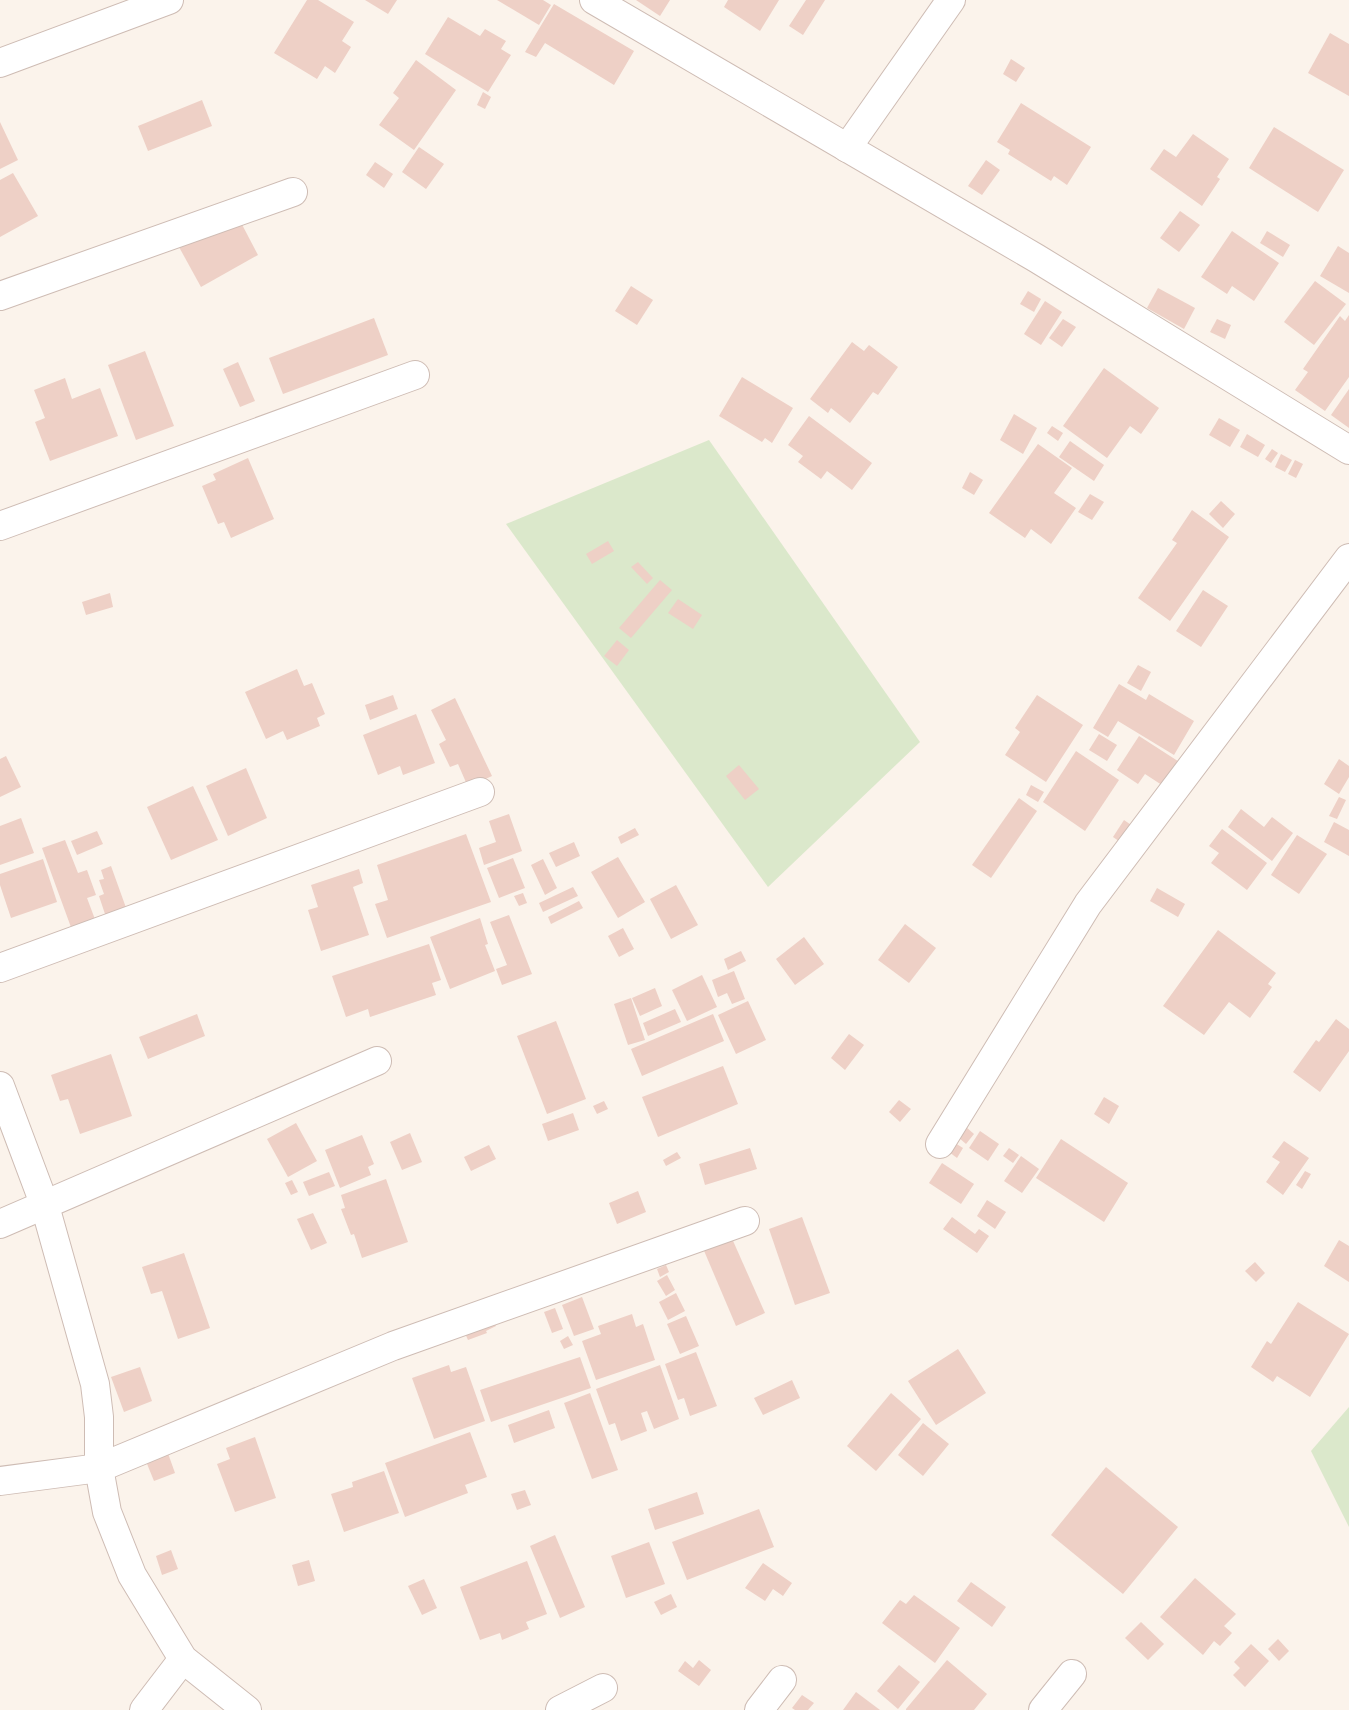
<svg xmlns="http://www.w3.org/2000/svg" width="1349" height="1710" font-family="'Public Sans',sans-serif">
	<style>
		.green { fill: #dbe8cb }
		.building { fill: #eed0c6 }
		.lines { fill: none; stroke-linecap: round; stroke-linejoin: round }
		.minor-casing { stroke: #cebcb4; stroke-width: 30 }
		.minor { stroke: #fff; stroke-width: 28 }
	</style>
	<rect width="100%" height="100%" fill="#fbf3eb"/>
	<g class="green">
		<polygon points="709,440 920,742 768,887 506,524"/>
		<polygon points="1349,1407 1349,1527 1311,1451"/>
	</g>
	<g class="building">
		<polygon points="307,0 318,0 354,22 342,41 351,47 335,73 325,66 317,79 274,53"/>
		<polygon points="365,0 397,0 388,14"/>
		<polygon points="497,0 543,0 551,5 539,25"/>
		<polygon points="636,0 670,0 660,16"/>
		<polygon points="728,0 779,0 760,31 724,7"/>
		<polygon points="806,0 825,0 803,35 789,26"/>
		<polygon points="554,4 634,51 614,85 545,43 536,57 525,52"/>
		<polygon points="448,17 480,36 485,29 506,41 501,49 511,55 488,92 425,54"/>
		<polygon points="1330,33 1349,44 1349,96 1308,73"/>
		<polygon points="1011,59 1025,68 1016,82 1003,74"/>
		<polygon points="416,60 456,90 414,150 379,125 399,98 393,93"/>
		<polygon points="483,92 491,97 485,109 477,105"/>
		<polygon points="202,100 212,126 148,151 138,126"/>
		<polygon points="1021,103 1091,147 1067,185 1054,176 1051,181 1008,154 1010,150 997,142"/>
		<polygon points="0,122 18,160 0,169"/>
		<polygon points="1274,127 1344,170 1318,212 1249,168"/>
		<polygon points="1193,134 1229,159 1217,177 1220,179 1202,206 1150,169 1164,149 1176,157"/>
		<polygon points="419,147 444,164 426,189 402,172"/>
		<polygon points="986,160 1000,170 982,195 968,186"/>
		<polygon points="375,162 393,174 384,188 366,175"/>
		<polygon points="13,173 38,216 0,237 0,180"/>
		<polygon points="1180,211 1200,225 1179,252 1160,238"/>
		<polygon points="237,215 258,255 201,287 179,247"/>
		<polygon points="1232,231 1279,263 1254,301 1232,286 1227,294 1201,277"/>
		<polygon points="1267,231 1290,245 1283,257 1260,243"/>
		<polygon points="1338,246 1349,253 1349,293 1320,276"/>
		<polygon points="1315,281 1346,304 1314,345 1284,322"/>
		<polygon points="631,286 653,300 637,325 615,311"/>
		<polygon points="1158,288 1195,308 1184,329 1147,308"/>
		<polygon points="1028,291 1041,299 1034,312 1020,304"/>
		<polygon points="1045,301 1062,312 1041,345 1024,334"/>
		<polygon points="1349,315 1349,377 1325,411 1295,390 1308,372 1303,369 1340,316 1345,321"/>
		<polygon points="374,318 388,355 283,394 269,358"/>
		<polygon points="1063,319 1076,327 1062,347 1049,338"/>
		<polygon points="1217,319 1231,325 1225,339 1210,332"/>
		<polygon points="852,342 864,351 869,345 898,367 878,395 873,392 850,423 831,408 828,413 810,399"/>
		<polygon points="145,351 174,426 136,440 108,365"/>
		<polygon points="238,362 255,401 240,407 223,369"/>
		<polygon points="1104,368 1159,408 1141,434 1130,426 1107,458 1063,426"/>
		<polygon points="742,377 793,408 772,443 765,438 762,442 719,416"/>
		<polygon points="65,378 72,399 100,388 118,436 50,461 35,422 45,418 34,390"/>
		<polygon points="1349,389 1349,428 1331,415"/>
		<polygon points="1014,414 1037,428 1023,454 1000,440"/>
		<polygon points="809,416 872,463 852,490 827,471 821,479 798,462 803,456 788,445"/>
		<polygon points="1219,418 1240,430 1230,447 1209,435"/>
		<polygon points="1052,426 1063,433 1058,441 1047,433"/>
		<polygon points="1247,434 1265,445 1258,457 1240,447"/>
		<polygon points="1070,441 1104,465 1094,481 1059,457"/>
		<polygon points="1038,444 1072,468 1054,493 1076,508 1051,544 1031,529 1025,538 989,513"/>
		<polygon points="1272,449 1278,453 1271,463 1265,459"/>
		<polygon points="1281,454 1292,460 1285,472 1275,467"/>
		<polygon points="248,458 274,519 231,538 224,522 218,524 202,486 216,480 213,474"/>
		<polygon points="1295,460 1303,464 1296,478 1288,474"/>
		<polygon points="970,472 983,480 974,495 962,488"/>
		<polygon points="1090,494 1104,502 1092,520 1078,512"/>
		<polygon points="1221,501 1235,514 1223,528 1209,514"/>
		<polygon points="1192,510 1229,537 1170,621 1138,598 1177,543 1172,540"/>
		<polygon points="608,541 614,551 592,564 586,554"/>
		<polygon points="638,562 653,578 647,584 631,567"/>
		<polygon points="660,580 672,590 631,638 619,628"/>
		<polygon points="1203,590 1228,606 1201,647 1176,631"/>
		<polygon points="110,593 113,607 86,615 82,602"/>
		<polygon points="678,599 702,615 693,629 668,613"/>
		<polygon points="617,640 629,650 617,666 604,656"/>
		<polygon points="1138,665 1151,672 1141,691 1127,683"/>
		<polygon points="297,669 304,686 312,683 325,714 317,718 320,726 287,740 283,731 266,739 245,692"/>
		<polygon points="1119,684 1146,700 1149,694 1194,721 1174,755 1118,721 1108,737 1093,728"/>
		<polygon points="393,695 398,709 370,720 365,705"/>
		<polygon points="1037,695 1083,725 1046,782 1005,755 1020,732 1015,728"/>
		<polygon points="455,698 492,776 468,787 458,764 450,767 439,744 446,740 431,710"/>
		<polygon points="416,714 435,763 403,775 400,766 378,775 363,735"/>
		<polygon points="1099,734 1117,745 1107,761 1089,750"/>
		<polygon points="1139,736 1184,765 1168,789 1145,774 1138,784 1117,770"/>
		<polygon points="1076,751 1119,780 1085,831 1043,802"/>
		<polygon points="6,756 21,787 0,797 0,759"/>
		<polygon points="1339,759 1349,766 1349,777 1339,794 1324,784"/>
		<polygon points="739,765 759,789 745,800 726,776"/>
		<polygon points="246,768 267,818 228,836 206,786"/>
		<polygon points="1031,785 1044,792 1038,802 1026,795"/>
		<polygon points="193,786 218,840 171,860 147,807"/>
		<polygon points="1339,797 1346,800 1337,819 1329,816"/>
		<polygon points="1019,798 1037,811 991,878 972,865"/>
		<polygon points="1241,809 1264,827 1272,817 1293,833 1272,861 1228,827"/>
		<polygon points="509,814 522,851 484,865 479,848 496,842 489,821"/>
		<polygon points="21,818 34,853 0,865 0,826"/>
		<polygon points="1124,820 1134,827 1123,844 1113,837"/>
		<polygon points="1334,822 1349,830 1349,856 1324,842"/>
		<polygon points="635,828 639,835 621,844 618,837"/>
		<polygon points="1222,829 1267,863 1247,890 1211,863 1219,853 1209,846"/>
		<polygon points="97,831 103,844 77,855 71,841"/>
		<polygon points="466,834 491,902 387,938 375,904 388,900 377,865"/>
		<polygon points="1297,835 1327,854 1299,894 1271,875"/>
		<polygon points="65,840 78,873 87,870 96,895 87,898 96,922 72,930 42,848"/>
		<polygon points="574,842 580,856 556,867 549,853"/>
		<polygon points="618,857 645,902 618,918 591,872"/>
		<polygon points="513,858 525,888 499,898 487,868"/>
		<polygon points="43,859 57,902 11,918 0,885 0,874"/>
		<polygon points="543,859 557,888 545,895 531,865"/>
		<polygon points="111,866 129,916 108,923 99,896 104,894 99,880 104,879 101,870"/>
		<polygon points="359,869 363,883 353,887 369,935 321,951 308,910 318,907 311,885"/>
		<polygon points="676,885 698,925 671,939 650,899"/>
		<polygon points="573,887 578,896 543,912 539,903"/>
		<polygon points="1157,888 1185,904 1178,917 1150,901"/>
		<polygon points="523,893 527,903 519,906 514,896"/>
		<polygon points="579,901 583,908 551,924 548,917"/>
		<polygon points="509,915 532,974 502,985 496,969 507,965 490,922"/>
		<polygon points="480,918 488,944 485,945 495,971 450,989 430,937"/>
		<polygon points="905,924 936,948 909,983 878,960"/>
		<polygon points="623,928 634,949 619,957 608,936"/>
		<polygon points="1218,930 1276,973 1268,984 1272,987 1250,1018 1229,1002 1204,1035 1163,1006"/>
		<polygon points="804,937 824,964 795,985 776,959"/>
		<polygon points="429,944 441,980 432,983 436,995 370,1017 368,1009 346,1017 332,976"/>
		<polygon points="741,951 746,961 728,970 724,959"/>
		<polygon points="734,971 745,999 732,1004 727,993 718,997 712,980"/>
		<polygon points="702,975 717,1007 687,1021 672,990"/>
		<polygon points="655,988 662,1006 640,1016 632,998"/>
		<polygon points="631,998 645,1040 628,1045 614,1004"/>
		<polygon points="748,1001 766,1040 736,1054 718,1015"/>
		<polygon points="675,1009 681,1022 648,1036 643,1023"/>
		<polygon points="197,1014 205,1036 148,1059 139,1037"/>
		<polygon points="713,1014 724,1041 642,1076 631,1049"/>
		<polygon points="1336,1019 1349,1029 1349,1051 1320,1092 1293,1072 1316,1040 1319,1042"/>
		<polygon points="556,1021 586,1099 547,1114 517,1036"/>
		<polygon points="849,1034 864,1045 845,1070 831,1058"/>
		<polygon points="111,1054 132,1116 80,1134 68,1099 60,1101 51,1075"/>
		<polygon points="723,1066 738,1104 658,1137 642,1097"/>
		<polygon points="1104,1097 1119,1106 1109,1124 1094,1114"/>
		<polygon points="899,1100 911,1109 900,1122 889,1112"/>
		<polygon points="604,1101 608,1109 597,1114 593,1106"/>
		<polygon points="573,1113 579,1130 548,1141 542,1124"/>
		<polygon points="296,1123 317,1161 288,1177 267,1139"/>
		<polygon points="966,1127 974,1134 966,1144 958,1137"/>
		<polygon points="980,1131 999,1144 988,1161 969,1148"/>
		<polygon points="410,1133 422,1162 402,1170 390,1142"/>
		<polygon points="362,1135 374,1164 368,1167 371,1175 340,1188 325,1150"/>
		<polygon points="1061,1139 1128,1183 1104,1222 1036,1178"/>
		<polygon points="1284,1141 1309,1158 1283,1195 1266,1182 1280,1162 1272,1157"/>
		<polygon points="955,1143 963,1148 957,1158 949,1152"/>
		<polygon points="489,1145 496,1159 471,1171 464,1157"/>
		<polygon points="750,1148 757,1169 705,1185 699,1164"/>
		<polygon points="1009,1148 1019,1155 1013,1163 1003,1156"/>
		<polygon points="677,1152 681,1158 666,1166 663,1160"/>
		<polygon points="1021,1156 1039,1169 1022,1193 1004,1181"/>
		<polygon points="942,1163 974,1184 961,1204 929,1183"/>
		<polygon points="1305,1171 1311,1174 1302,1189 1296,1185"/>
		<polygon points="329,1172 335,1186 309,1196 303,1182"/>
		<polygon points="386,1179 408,1242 362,1258 354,1234 351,1235 341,1209 345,1208 341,1195"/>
		<polygon points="292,1180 298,1192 291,1195 285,1183"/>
		<polygon points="638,1191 646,1212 617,1224 609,1203"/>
		<polygon points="987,1200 1006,1212 995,1229 977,1216"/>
		<polygon points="313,1213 327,1243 311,1250 297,1219"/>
		<polygon points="802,1217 830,1293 795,1305 769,1229"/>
		<polygon points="952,1217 975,1234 979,1229 989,1236 977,1253 943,1229"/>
		<polygon points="730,1234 765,1313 736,1326 702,1246"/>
		<polygon points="1339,1240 1349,1246 1349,1282 1324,1266"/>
		<polygon points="184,1253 210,1328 178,1339 162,1291 151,1294 142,1267"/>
		<polygon points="1255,1262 1265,1273 1256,1282 1245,1271"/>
		<polygon points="666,1265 669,1272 660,1277 657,1269"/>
		<polygon points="667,1275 675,1290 666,1296 657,1281"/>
		<polygon points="676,1293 685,1311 668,1320 659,1302"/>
		<polygon points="582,1297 594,1329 574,1336 562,1305"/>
		<polygon points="1298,1302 1349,1334 1310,1397 1277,1376 1273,1382 1251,1367 1267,1341 1271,1344"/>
		<polygon points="555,1308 563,1329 552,1333 544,1312"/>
		<polygon points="632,1314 636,1327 643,1324 655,1360 596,1380 582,1341 601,1334 598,1326"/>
		<polygon points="686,1316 699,1346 680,1354 667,1324"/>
		<polygon points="492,1318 496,1326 486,1331 487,1333 468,1340 463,1329"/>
		<polygon points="568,1336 573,1345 564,1349 560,1341"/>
		<polygon points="958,1349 986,1393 936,1425 908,1381"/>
		<polygon points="696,1352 717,1406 690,1416 684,1398 678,1400 665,1364"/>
		<polygon points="580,1357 591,1388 491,1422 480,1390"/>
		<polygon points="449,1365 451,1372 466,1367 485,1421 434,1439 412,1378"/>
		<polygon points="660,1365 679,1419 654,1429 647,1411 641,1413 647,1431 621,1441 615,1423 609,1425 596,1389"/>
		<polygon points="140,1367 152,1401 124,1412 111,1377"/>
		<polygon points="792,1380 800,1398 763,1415 754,1398"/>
		<polygon points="590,1393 618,1470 592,1479 564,1403"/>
		<polygon points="891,1393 921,1419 876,1471 847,1446"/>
		<polygon points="549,1410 555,1428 514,1443 508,1425"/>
		<polygon points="923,1423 949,1444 923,1476 898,1455"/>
		<polygon points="470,1432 487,1477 465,1485 468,1493 405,1517 385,1463"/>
		<polygon points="255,1437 276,1498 235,1512 217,1464 230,1459 226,1448"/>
		<polygon points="165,1445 175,1473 154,1481 143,1454"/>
		<polygon points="1106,1467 1178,1527 1123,1594 1051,1535"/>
		<polygon points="384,1471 399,1513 344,1532 331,1494 353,1487 352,1482"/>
		<polygon points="525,1490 531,1505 517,1510 511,1494"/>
		<polygon points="697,1492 704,1514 655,1530 648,1509"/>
		<polygon points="759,1509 774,1547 687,1580 672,1542"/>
		<polygon points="555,1535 585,1607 560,1618 530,1546"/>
		<polygon points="649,1542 665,1584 626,1598 611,1556"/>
		<polygon points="171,1550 178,1569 162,1575 156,1556"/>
		<polygon points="309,1560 315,1581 298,1586 292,1565"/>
		<polygon points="527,1561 547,1614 526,1622 529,1629 502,1640 500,1633 480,1640 460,1587"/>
		<polygon points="763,1563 792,1583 783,1596 773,1589 765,1601 745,1588"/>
		<polygon points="1195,1578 1236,1614 1224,1626 1232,1633 1220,1646 1214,1641 1203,1655 1160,1617"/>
		<polygon points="424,1579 437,1608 422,1615 408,1586"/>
		<polygon points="971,1582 1006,1607 992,1627 957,1601"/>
		<polygon points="671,1594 677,1607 661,1615 654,1602"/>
		<polygon points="914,1595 960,1628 935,1663 882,1623 900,1600 906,1604"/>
		<polygon points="1141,1622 1164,1644 1148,1660 1125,1638"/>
		<polygon points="1278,1639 1289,1651 1279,1661 1268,1649"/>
		<polygon points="1251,1644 1269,1661 1245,1687 1233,1675 1240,1668 1234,1662"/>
		<polygon points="699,1660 711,1670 699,1686 678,1671 685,1661 693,1668"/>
		<polygon points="947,1660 987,1694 974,1710 906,1710 906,1709"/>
		<polygon points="899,1665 920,1682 898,1709 877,1691"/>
		<polygon points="856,1692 880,1710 843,1710"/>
		<polygon points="802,1695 814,1703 808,1710 795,1710 792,1708"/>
	</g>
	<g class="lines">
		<defs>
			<g id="minor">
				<polyline points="594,0 1036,258 1349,450"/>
				<polyline points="0,63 169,0"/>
				<polyline points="847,148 951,0"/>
				<polyline points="0,296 293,192"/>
				<polyline points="0,526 415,375"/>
				<polyline points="0,968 480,792"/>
				<polyline points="0,1086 45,1206 95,1384 99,1417 99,1468 107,1512 132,1575 183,1659 247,1710"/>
				<polyline points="940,1144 1088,904 1349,558"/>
				<polyline points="0,1224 377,1061"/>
				<polyline points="0,1481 99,1468 393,1346 745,1221"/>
				<polyline points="144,1710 183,1659"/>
				<polyline points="560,1710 603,1688"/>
				<polyline points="759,1710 782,1680"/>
				<polyline points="1043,1710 1072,1674"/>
			</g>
		</defs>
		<use href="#minor" class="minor-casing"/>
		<use href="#minor" class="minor"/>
	</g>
</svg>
